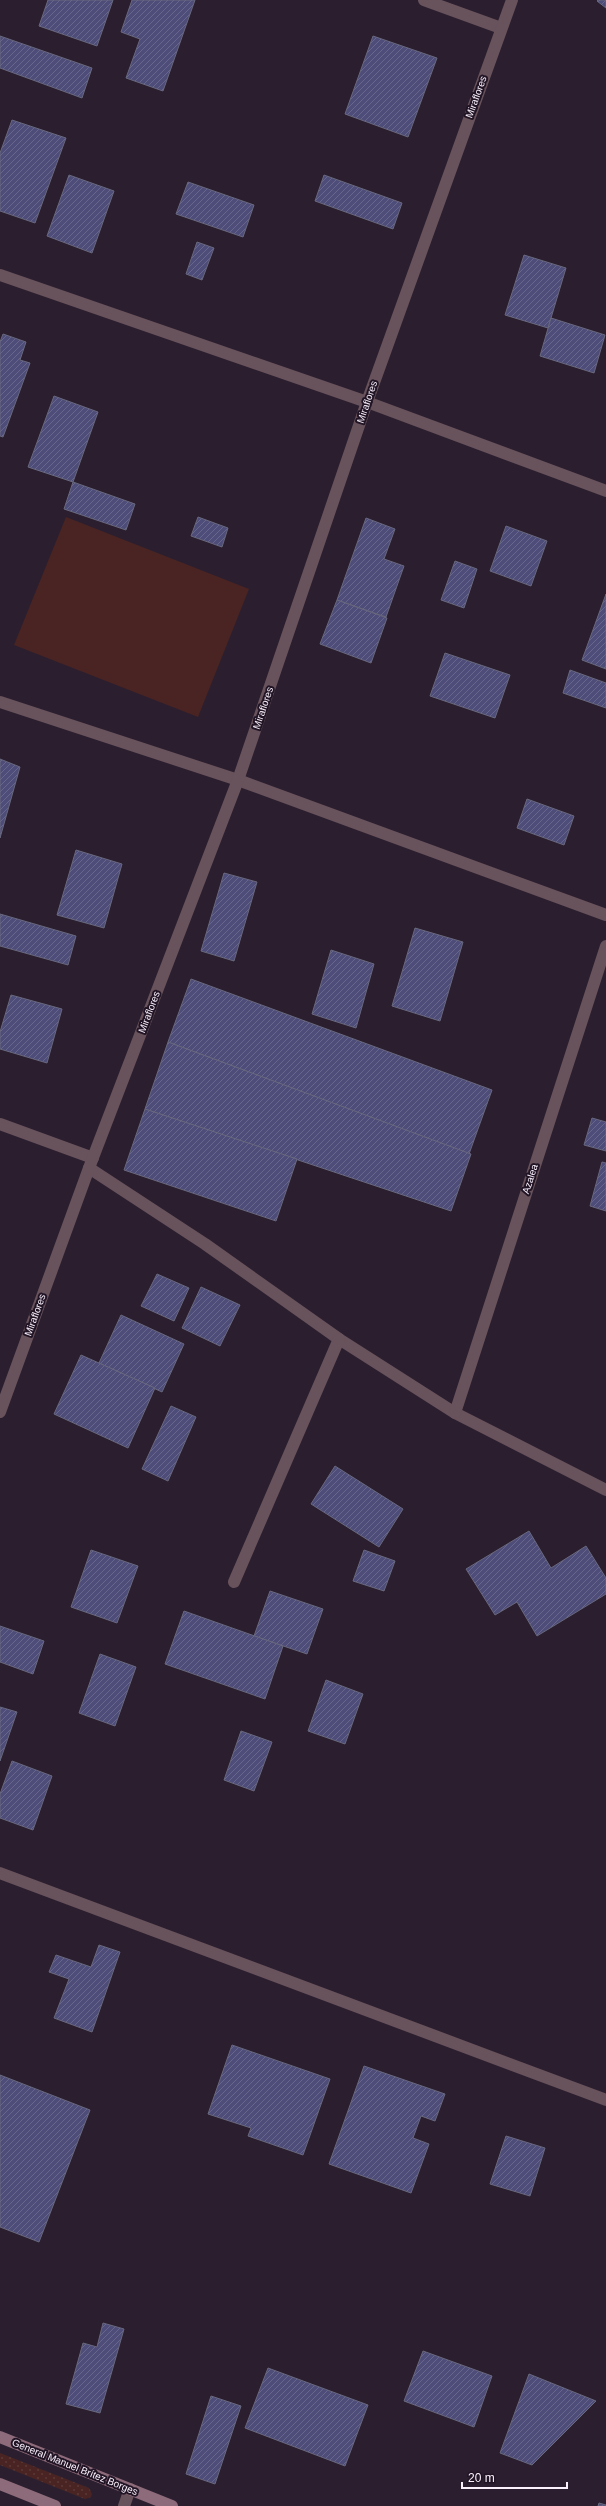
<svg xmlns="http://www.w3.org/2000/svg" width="606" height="2506" font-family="Arial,sans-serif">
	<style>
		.grass { fill: url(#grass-dots) }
		.garden { fill: #492422 }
		.building { fill: url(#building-hatch); stroke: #68687e }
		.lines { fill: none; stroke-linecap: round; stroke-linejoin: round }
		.street { stroke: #68525b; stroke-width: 12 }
		.secondary { stroke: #8e6b7a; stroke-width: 12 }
		.labels { text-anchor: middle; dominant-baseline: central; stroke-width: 4; stroke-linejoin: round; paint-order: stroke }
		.street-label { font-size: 10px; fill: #faf1fc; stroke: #211525 }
	</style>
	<defs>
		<pattern id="grass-dots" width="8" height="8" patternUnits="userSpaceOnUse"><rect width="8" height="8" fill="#492422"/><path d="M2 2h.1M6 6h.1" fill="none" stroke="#5b3a38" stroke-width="1.8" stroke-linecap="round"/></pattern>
		<pattern id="building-hatch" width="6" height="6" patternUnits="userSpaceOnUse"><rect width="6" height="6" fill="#4e4c79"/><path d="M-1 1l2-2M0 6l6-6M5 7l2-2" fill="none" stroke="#68668d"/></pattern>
	</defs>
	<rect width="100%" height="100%" fill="#2b1f2f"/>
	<polygon class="grass" points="0,2453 89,2488 92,2494 91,2497 85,2499 0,2465"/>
	<polygon class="garden" points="66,517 249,589 198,717 14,645"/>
	<g class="building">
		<polygon points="48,0 113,0 97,46 39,26"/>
		<polygon points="132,0 195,0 163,91 126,78 140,39 121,32"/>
		<polygon points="598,0 606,0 606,8 597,1"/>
		<polygon points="0,36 92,68 82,98 0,68"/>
		<polygon points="373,36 437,58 408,137 345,114"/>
		<polygon points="12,120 66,138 35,223 0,211 0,153"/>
		<polygon points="69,175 114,191 92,253 47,236"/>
		<polygon points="324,175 402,203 393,229 315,201"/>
		<polygon points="188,182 254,205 243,237 176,214"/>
		<polygon points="197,242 214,248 202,280 186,274"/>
		<polygon points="524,255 566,268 548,328 505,315"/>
		<polygon points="551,318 605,335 594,373 540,356"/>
		<polygon points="3,334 26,342 20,360 30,363 3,437 0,436 0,342"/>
		<polygon points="54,396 98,412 73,482 28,467"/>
		<polygon points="73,482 135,504 126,530 64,509"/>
		<polygon points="198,517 228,528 222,547 191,536"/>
		<polygon points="366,518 395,529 384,559 404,566 386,617 337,600"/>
		<polygon points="506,526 547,541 531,586 490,571"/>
		<polygon points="455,561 477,569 464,608 441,600"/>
		<polygon points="606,594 606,669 582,660"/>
		<polygon points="337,600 387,618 371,663 320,644"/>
		<polygon points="445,653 510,675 495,718 430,696"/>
		<polygon points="570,670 606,683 606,708 563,693"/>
		<polygon points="0,759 20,767 0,838"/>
		<polygon points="527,799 574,816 564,845 517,828"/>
		<polygon points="76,850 122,864 104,928 57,915"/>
		<polygon points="224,873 257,882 234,961 201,951"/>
		<polygon points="0,914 76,936 68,965 0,946"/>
		<polygon points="415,928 463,942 440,1021 392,1006"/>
		<polygon points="331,950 374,964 356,1028 312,1014"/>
		<polygon points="191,979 492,1090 469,1154 168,1042"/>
		<polygon points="11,995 62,1009 47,1063 0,1049 0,1032"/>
		<polygon points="168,1042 471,1154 451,1211 145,1109"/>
		<polygon points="145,1109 297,1159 276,1221 124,1170"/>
		<polygon points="592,1118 606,1122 606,1151 584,1145"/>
		<polygon points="602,1162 606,1163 606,1211 590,1206"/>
		<polygon points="157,1274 189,1288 174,1321 141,1306"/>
		<polygon points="201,1287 240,1305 220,1346 182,1328"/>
		<polygon points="121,1315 184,1344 162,1392 99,1363"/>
		<polygon points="81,1355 155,1388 128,1448 54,1414"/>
		<polygon points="171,1406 196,1417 168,1481 142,1469"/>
		<polygon points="335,1466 403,1509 379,1547 311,1504"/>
		<polygon points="529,1531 551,1568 586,1546 606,1578 606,1594 537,1636 517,1602 495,1615 466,1569"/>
		<polygon points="91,1550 138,1566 117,1623 71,1607"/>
		<polygon points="364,1550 395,1561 384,1591 353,1581"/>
		<polygon points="270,1591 323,1609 307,1654 254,1636"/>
		<polygon points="184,1611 283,1646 265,1699 165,1664"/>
		<polygon points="0,1626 44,1641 33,1674 0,1662"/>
		<polygon points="100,1654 136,1667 115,1726 79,1713"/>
		<polygon points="326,1680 363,1694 345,1744 308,1731"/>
		<polygon points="0,1707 17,1712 0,1761"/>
		<polygon points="241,1731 272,1742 254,1791 224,1780"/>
		<polygon points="12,1761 52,1776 33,1830 0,1818 0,1794"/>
		<polygon points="99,1945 120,1952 92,2032 54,2018 69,1979 49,1972 56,1955 91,1967"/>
		<polygon points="232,2045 330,2079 303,2155 248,2136 251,2128 208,2114"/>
		<polygon points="364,2066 445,2094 435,2121 421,2116 413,2138 429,2144 411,2193 329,2164"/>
		<polygon points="0,2075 90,2110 39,2242 0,2227"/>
		<polygon points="506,2136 545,2148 530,2196 490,2184"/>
		<polygon points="103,2323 124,2329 100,2413 66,2404 83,2343 97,2347"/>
		<polygon points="423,2351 492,2376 474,2427 404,2401"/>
		<polygon points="268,2368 368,2405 345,2466 245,2428"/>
		<polygon points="529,2374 596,2401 532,2465 500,2453"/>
		<polygon points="211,2396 241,2406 215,2484 186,2474"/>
		<polygon points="599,2503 606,2505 606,2506 598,2506"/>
	</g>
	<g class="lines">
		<g class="street">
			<polyline points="424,0 501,28"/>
			<polyline points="0,275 367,402 606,491"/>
			<polyline points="0,702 238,780 606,915"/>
			<polyline points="0,1124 93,1158"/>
			<polyline points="89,1168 205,1244 339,1339 455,1413 606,1490"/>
			<polyline points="0,1412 89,1168 238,780 367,402 512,0"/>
			<polyline points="455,1413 606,946"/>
			<polyline points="234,1582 339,1339"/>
			<polyline points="0,1873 606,2100"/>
			<polyline points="124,2506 130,2489"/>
		</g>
		<g class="secondary">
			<polyline points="0,2437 172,2506"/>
			<polyline points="0,2484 55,2506"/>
		</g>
	</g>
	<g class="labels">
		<g class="street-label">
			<text transform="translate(476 97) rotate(-70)">Miraflores</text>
			<text transform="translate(367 402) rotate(-71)">Miraflores</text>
			<text transform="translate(263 708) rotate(-71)">Miraflores</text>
			<text transform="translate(149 1012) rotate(-69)">Miraflores</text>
			<text transform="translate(530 1179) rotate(-72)">Azalea</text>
			<text transform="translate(35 1315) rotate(-70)">Miraflores</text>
			<text transform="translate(75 2467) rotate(22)">General Manuel Brítez Borges</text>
		</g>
	</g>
	<path d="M462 2482v6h105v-6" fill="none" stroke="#faf1fc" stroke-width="2"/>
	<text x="468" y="2482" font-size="12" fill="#faf1fc" stroke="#211525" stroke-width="3" paint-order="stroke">20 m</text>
</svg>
